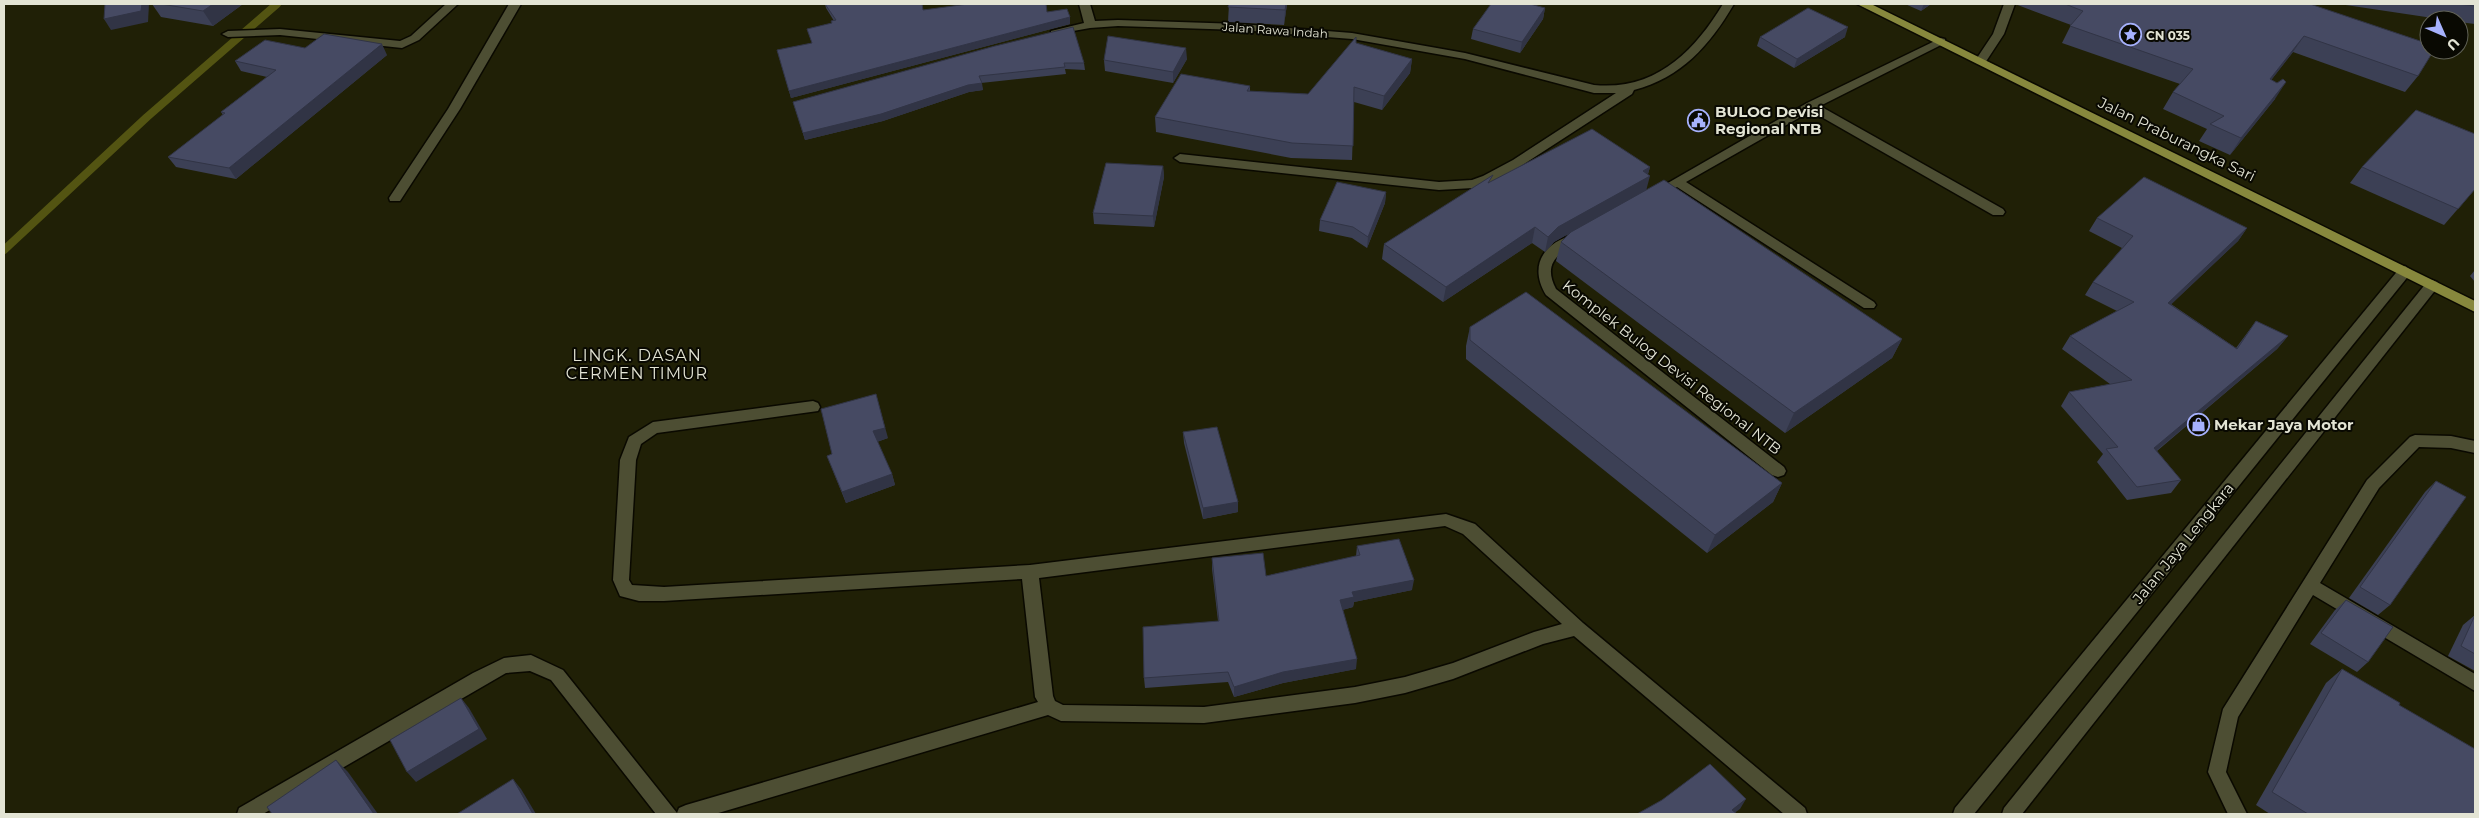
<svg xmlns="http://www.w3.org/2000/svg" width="2479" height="818" font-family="Montserrat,sans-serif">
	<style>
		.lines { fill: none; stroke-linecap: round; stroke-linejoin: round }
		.stream { stroke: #535412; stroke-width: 8 }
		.lane-casing { stroke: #0a0900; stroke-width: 3 }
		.street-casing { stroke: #0a0900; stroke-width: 3 }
		.primary-casing { stroke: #0a0900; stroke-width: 3 }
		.lane { fill: #4d4e33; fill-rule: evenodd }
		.street { fill: #4d4e33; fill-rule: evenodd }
		.primary { fill: #87883d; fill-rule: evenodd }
		.wall { fill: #3c4055 }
		.shaded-wall { fill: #313445 }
		.building { fill: #464a63; stroke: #313445 }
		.labels { text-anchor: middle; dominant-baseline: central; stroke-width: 4; stroke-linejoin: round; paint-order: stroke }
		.far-street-label { font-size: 12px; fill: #e3e4d4; stroke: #090902 }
		.far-poi-label { font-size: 12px; font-weight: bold; fill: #e3e4d4; stroke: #090902; text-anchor: start }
		.poi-label { font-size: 15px; font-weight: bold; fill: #e3e4d4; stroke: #090902; text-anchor: start }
		.street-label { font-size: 15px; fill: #e3e4d4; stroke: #090902 }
		.neighbourhood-label { font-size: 16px; letter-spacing: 1px; fill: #e3e4d4; stroke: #090902 }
	</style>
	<rect width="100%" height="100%" fill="#202006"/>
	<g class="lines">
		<polyline class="stream" points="4,250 147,117 277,4"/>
		<defs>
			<g id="lane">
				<polygon points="2004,4 2015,4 2004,34 1985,63 1977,63 1975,61 1993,34"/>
				<polygon points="1941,38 1945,39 1945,43 1820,106 2003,209 2005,212 2003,215 1993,215 1811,111 1686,182 1874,302 1876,305 1874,308 1864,308 1677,187 1653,199 1647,195 1807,103"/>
				<path d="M 1576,234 L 1583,238 L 1581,241 C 1559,253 1542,262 1556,289 L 1784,467 L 1786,471 L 1784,475 L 1778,477 L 1772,475 L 1546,295 C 1528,265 1544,242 1576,234 Z"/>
				<polygon points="2415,435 2451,436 2475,441 2475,453 2451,448 2419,447 2379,488 2320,583 2475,674 2475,691 2313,595 2238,717 2226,772 2247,814 2228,814 2208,772 2223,709 2367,480 2410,437"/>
			</g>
			<g id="street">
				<polygon points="446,4 458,4 419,40 402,48 280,35 228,37 222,34 228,31 280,29 400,41 411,36"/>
				<polygon points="509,4 521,4 460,109 400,201 390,201 389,198 448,109"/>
				<path d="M 1079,4 L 1090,4 L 1095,21 L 1118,20 L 1240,24 L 1352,33 L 1465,53 L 1594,85 C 1655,91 1694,52 1723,4 L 1734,4 C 1710,45 1681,78 1634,90 L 1632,94 L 1521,166 L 1493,182 L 1473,188 L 1439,190 L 1180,162 L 1174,158 L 1180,154 L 1439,182 L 1472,180 L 1483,176 L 1513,160 L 1616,93 L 1594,93 L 1465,59 L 1352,39 L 1240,30 L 1118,26 L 1090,28 L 1051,35 L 1051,31 L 1084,23 Z"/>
				<polygon points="2405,266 2412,271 2410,274 1974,814 1953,814 1955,808 2400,268"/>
				<polygon points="2432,280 2437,282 2439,285 2437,288 2022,814 2002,814 2004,808 2427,282"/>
				<path d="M 813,401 L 818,403 L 820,407 L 818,411 L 657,433 L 641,444 L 636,460 L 629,580 L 632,585 L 664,587 L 1030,565 L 1446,514 L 1475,524 L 1583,623 L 1805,808 L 1807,814 L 1784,814 L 1574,636 L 1543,644 L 1453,679 L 1405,693 L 1355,703 L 1204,723 L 1061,721 L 1048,715 L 715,814 L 656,814 L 551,680 L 530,671 L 506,673 L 263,814 L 237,814 L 239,808 L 473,673 L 504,658 L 531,655 L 563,670 L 677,813 L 679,808 L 686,805 L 1038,702 L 1035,697 L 1022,579 L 664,601 L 639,601 L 620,596 L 613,580 L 620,460 L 629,437 L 653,422 ZM 1445,526 L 1463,534 L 1562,624 L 1534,632 L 1453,663 L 1405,677 L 1355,687 L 1204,707 L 1063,705 L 1055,701 L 1053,696 L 1039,578 Z"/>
			</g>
			<polygon id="primary" points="1857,4 1871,4 2475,301 2475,312"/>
		</defs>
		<use href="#lane" class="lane-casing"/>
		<use href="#street" class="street-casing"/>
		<use href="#primary" class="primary-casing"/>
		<use href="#lane" class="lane"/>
		<use href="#street" class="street"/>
		<use href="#primary" class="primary"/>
	</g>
	<g class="wall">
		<polygon points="152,4 243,4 213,26 161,17"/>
		<polygon points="825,4 922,4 923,10 1047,12 1070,17 1070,24 791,98 777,50 812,43 807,29 832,23 831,21 834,21 826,8"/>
		<polygon points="1229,4 1287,4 1284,25 1228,22"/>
		<polygon points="1905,4 1931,4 1921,11"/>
		<polygon points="2015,4 2310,4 2418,76 2405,92 2293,52 2271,80 2275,99 2230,155 2199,141 2207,129 2163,109 2173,92 2180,84 2062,43 2071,25"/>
		<polygon points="2339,4 2475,4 2475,24 2459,22 2459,20 2446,20"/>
		<polygon points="1545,8 1543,19 1520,53 1471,39 1473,29"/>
		<polygon points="1760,37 1845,37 1794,68 1757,46"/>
		<polygon points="1356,43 1412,59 1410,73 1382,110 1354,102 1352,160 1291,158 1156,132 1155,117 1250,86 1250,91 1308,94"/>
		<polygon points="995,46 1084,63 1085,70 1065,69 1066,74 981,83 983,90 969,92 883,121 805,140 793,102"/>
		<polygon points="305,48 387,55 236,179 176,167 168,157 223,115 221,112 267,77 241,71 235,61"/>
		<polygon points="1187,59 1173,83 1105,71 1104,60"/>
		<polygon points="1163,166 1164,177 1154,227 1094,224 1093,213"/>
		<polygon points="1650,167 1648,174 1646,190 1902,339 1892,358 1785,433 1556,261 1561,242 1568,234 1554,242 1545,252 1532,243 1443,302 1382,259 1384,244 1492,181"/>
		<polygon points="2362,167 2475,189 2444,225 2350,183"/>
		<polygon points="1386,192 1385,203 1367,248 1352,238 1319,231 1320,220"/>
		<polygon points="2097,218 2247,228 2238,241 2171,304 2236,348 2256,321 2288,336 2277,349 2157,451 2181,480 2171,493 2127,500 2097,462 2103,454 2061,406 2069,392 2110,384 2062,349 2070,336 2117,311 2085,295 2093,282 2122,248 2089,231"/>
		<polygon points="2475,270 2475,282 2470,276"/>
		<polygon points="1470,327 1782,483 1773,502 1707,553 1466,359 1466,346"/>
		<polygon points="821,409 888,438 877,442 892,474 895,485 846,503 827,456 832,454"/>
		<polygon points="1183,432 1238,502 1238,512 1203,519 1184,443"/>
		<polygon points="2436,481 2390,605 2378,615 2349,598 2425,492"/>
		<polygon points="1357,546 1412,590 1354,602 1353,607 1342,610 1356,669 1283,683 1234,697 1228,682 1145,688 1144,678 1218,621 1212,569 1212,558 1266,576 1356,556"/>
		<polygon points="2346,600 2368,662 2357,672 2310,644 2335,610"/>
		<polygon points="2475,615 2475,671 2448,656 2463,625"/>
		<polygon points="2342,669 2475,814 2270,814 2256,805 2326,683"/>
	</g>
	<g class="shaded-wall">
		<polygon points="142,4 149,4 148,22 111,30 104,19"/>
		<polygon points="213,4 243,4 213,26 203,11"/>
		<polygon points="1286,4 1287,4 1284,25 1285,10"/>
		<polygon points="1924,4 1931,4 1921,11"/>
		<polygon points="1545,8 1543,19 1520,53 1522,42"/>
		<polygon points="1070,17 1070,24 791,98 789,91"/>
		<polygon points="1848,27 1845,37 1794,68 1797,59"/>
		<polygon points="2304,36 2293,52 2259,96 2270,79"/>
		<polygon points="382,44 387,55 236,179 229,168"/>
		<polygon points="1186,48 1187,59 1173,83 1173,72"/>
		<polygon points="1412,59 1410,73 1382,110 1384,96"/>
		<polygon points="2286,82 2275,99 2230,155 2241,138"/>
		<polygon points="982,83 983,90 969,92 883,121 805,140 803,133 968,85"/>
		<polygon points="1163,166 1164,177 1154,227 1153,216"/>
		<polygon points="1650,167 1647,177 1650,176 1646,191 1554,242 1545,252 1548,237 1558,227"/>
		<polygon points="1386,192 1385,203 1367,248 1368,237"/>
		<polygon points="1535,227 1532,243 1443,302 1446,287"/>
		<polygon points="2247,228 2238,241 2159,316 2168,303"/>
		<polygon points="2288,336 2277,349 2144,461 2154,448"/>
		<polygon points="1902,339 1892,358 1785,433 1794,413"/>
		<polygon points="876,394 888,438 876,442 873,431"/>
		<polygon points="892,474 895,485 846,503 842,492"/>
		<polygon points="1782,483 1773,502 1707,553 1715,535"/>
		<polygon points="1238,502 1238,512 1203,519 1203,508"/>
		<polygon points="1414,580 1412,590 1354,602 1353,607 1339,611 1340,600 1352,592"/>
		<polygon points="1357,659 1356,669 1283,683 1234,697 1234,687 1283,672"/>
		<polygon points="461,698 469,708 487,739 416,782 407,772"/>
		<polygon points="336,760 348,772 378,814 374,814"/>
		<polygon points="513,779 521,789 536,814 533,814"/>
		<polygon points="1746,799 1740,809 1733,814 1732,810"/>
	</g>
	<g class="building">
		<polygon points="105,4 142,4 141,11 104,19"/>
		<polygon points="161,4 213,4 203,11"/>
		<polygon points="825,4 922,4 923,10 968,4 1046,4 1047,12 1067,9 1070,17 789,91 777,50 812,43 807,29 832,23 831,21 836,20"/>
		<polygon points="1229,4 1286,4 1285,10 1228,7"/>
		<polygon points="1491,4 1530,4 1545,8 1522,42 1473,29"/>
		<polygon points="2065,4 2310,4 2429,44 2429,50 2434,50 2418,76 2304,36 2270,79 2277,83 2283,79 2286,82 2241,138 2210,124 2224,116 2173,92 2193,69 2070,26 2083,11"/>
		<polygon points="2458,4 2475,4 2475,6"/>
		<polygon points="1808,8 1848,27 1797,59 1760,37"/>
		<polygon points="1073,27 1084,63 1064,63 1065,67 979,76 982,83 968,85 881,114 803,133 793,102 995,46"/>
		<polygon points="324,34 382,44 229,168 168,157 225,113 221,112 276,70 235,61 265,40 305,48"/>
		<polygon points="1108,36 1186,48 1173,72 1104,60"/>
		<polygon points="1356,37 1356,43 1412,59 1384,96 1354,87 1353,146 1292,143 1155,117 1181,74 1250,86 1247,91 1308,94"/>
		<polygon points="2416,110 2475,134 2475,189 2458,209 2362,167"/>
		<polygon points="1592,129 1650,167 1643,171 1650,176 1558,227 1548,237 1535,227 1446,287 1384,244 1493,175 1488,183"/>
		<polygon points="1106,163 1163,166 1153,216 1093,213"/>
		<polygon points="2144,177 2247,228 2168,303 2237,349 2256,321 2288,336 2154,448 2181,480 2137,487 2106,449 2118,447 2069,392 2132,380 2070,336 2134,302 2093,282 2133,236 2097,218"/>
		<polygon points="1664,180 1902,339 1794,413 1561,242 1571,232"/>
		<polygon points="1337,182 1386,192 1368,237 1353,227 1320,220"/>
		<polygon points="1526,292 1782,483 1715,535 1470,340 1470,327"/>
		<polygon points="876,394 885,428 873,431 892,474 842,492 827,456 832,454 821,409"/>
		<polygon points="1217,427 1238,502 1203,508 1183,432"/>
		<polygon points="2436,481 2466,497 2390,605 2360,587"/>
		<polygon points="1399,539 1414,580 1352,592 1354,597 1340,600 1357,659 1283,672 1234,687 1228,672 1144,678 1143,627 1219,621 1212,558 1263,553 1266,576 1360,555 1357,546"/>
		<polygon points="2346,600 2393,627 2368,662 2321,633"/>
		<polygon points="2475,615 2475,654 2461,646"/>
		<polygon points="2342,669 2400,703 2399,705 2475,749 2475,814 2308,814 2272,792"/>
		<polygon points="461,698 479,729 407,772 390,740"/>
		<polygon points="336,760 374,814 272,814 267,807"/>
		<polygon points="1710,764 1746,799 1732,810 1737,814 1637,814 1662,800"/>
		<polygon points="513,779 533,814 457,814"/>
	</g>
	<defs>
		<symbol id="sight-ring" viewBox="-11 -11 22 22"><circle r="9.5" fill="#090902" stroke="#a6b1fc" stroke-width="1.5"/><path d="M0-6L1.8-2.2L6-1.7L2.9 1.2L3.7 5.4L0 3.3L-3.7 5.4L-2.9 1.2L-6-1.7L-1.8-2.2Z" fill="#a6b1fc"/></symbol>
		<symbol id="civic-ring" viewBox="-11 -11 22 22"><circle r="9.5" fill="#090902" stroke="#a6b1fc" stroke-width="1.5"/><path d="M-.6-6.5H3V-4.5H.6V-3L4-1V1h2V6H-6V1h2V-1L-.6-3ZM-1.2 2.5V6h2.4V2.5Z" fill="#a6b1fc"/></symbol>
		<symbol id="shop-ring" viewBox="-11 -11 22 22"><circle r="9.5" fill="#090902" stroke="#a6b1fc" stroke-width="1.5"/><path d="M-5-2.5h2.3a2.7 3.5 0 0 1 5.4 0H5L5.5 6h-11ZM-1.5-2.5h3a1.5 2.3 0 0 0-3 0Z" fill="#a6b1fc"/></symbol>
	</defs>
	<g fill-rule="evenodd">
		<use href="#sight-ring" x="2118" y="22" width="25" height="25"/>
		<use href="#civic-ring" x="1686" y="108" width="25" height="25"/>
		<use href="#shop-ring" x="2186" y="412" width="25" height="25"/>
	</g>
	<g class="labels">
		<g class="far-street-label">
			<text transform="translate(1275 30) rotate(4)">Jalan Rawa Indah</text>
		</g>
		<g class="far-poi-label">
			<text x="2146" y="35">CN 035</text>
		</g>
		<g class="poi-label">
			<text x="1715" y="111">BULOG Devisi<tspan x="1715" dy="17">Regional NTB</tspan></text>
			<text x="2214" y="424">Mekar Jaya Motor</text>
		</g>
		<g class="street-label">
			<text transform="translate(2177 139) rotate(26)">Jalan Praburangka Sari</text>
			<text transform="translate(1672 367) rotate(38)">Komplek Bulog Devisi Regional NTB</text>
			<text transform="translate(2183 543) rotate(-51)">Jalan Jaya Lengkara</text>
		</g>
		<g class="neighbourhood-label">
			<text x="637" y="355">LINGK. DASAN<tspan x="637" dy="18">CERMEN TIMUR</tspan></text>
		</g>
	</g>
	<rect width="2479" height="818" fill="none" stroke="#e3e4d4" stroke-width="10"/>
	<g transform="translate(2444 35) rotate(135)"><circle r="24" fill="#090902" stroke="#606156"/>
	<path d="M0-4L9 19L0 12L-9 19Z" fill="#a6b1fc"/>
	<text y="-8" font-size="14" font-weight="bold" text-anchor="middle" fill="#e3e4d4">U</text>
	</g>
</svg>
